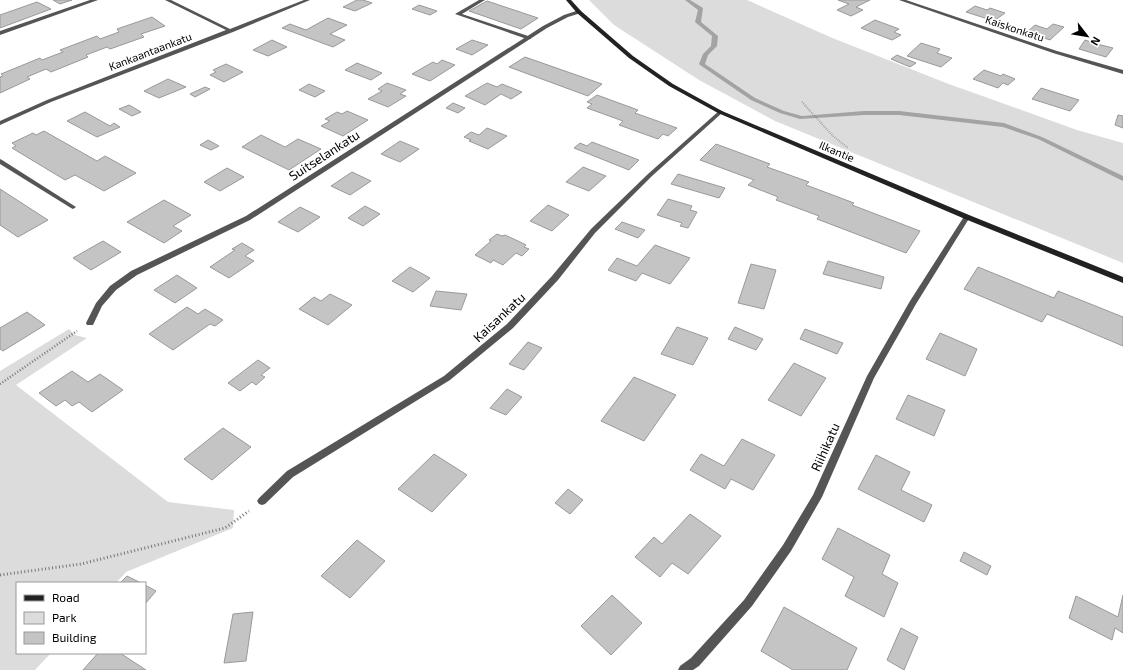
<svg xmlns="http://www.w3.org/2000/svg" width="1123" height="670" font-family="'Exo 2',sans-serif">
	<style>
		.green { fill: #dcdcdc }
		.lines { fill: none; stroke-linecap: round; stroke-linejoin: round }
		.stream { fill: #a3a3a3; fill-rule: evenodd }
		.building { fill: #c4c4c4; stroke: #999 }
		.path-far2 { stroke: #777; stroke-width: 2; stroke-dasharray: 0.5 1.5; stroke-linecap: butt }
		.path-far1 { stroke: #777; stroke-width: 2.5; stroke-dasharray: 1 2; stroke-linecap: butt }
		.path { stroke: #777; stroke-width: 3; stroke-dasharray: 1 2.5; stroke-linecap: butt }
		.lane { fill: #555; fill-rule: evenodd }
		.street { fill: #555; fill-rule: evenodd }
		.secondary { fill: #222; fill-rule: evenodd }
		.labels { text-anchor: middle; dominant-baseline: central; stroke-width: 3.5; stroke-linejoin: round; paint-order: stroke }
		.far-street-label { font-size: 11px; fill: #000; stroke: #fff }
		.street-label { font-size: 13px; fill: #000; stroke: #fff }
	</style>
	<rect width="100%" height="100%" fill="#fff"/>
	<g class="green">
		<polygon points="589,0 747,0 830,37 946,83 1077,130 1123,143 1123,263 775,121 699,80 614,25"/>
		<polygon points="69,329 75,335 87,338 16,385 168,502 234,510 233,528 126,572 116,583 17,583 17,653 51,653 35,670 0,670 0,371"/>
	</g>
	<g class="lines">
		<polygon class="stream" points="685,0 690,0 703,8 701,22 718,36 717,46 708,55 705,64 755,98 784,111 802,116 864,111 899,111 1004,123 1042,137 1123,176 1123,181 1038,139 1003,127 899,115 864,115 800,119 780,113 751,100 700,65 699,64 703,54 711,46 712,36 695,22 698,10"/>
	</g>
	<g class="building">
		<polygon points="53,0 72,0 60,4"/>
		<polygon points="357,0 363,0 372,3 355,11 343,7"/>
		<polygon points="838,0 870,0 856,7 863,10 851,16 837,10 849,4"/>
		<polygon points="487,1 538,18 521,29 469,11"/>
		<polygon points="37,2 51,9 0,28 0,15"/>
		<polygon points="419,5 437,11 430,15 412,9"/>
		<polygon points="975,6 987,10 990,8 1005,13 994,21 966,12"/>
		<polygon points="152,17 165,26 141,34 144,37 110,49 107,47 86,55 88,57 51,72 46,69 27,77 30,79 0,93 0,77 3,76 1,74 40,58 42,60 63,52 60,50 97,36 100,39 119,32 117,29"/>
		<polygon points="328,18 347,25 330,34 345,40 333,47 282,28 290,24 306,30"/>
		<polygon points="875,20 899,29 894,32 901,35 892,40 861,28"/>
		<polygon points="1053,24 1064,27 1050,40 1027,32 1035,25 1047,29"/>
		<polygon points="272,40 287,47 268,56 253,50"/>
		<polygon points="472,40 488,45 472,55 456,49"/>
		<polygon points="1085,40 1097,44 1113,48 1106,57 1079,49"/>
		<polygon points="921,43 940,49 937,53 952,58 941,67 907,56"/>
		<polygon points="897,55 916,63 910,67 891,59"/>
		<polygon points="525,57 602,84 588,96 509,67"/>
		<polygon points="442,60 455,65 430,81 412,74 433,62 437,64"/>
		<polygon points="357,63 382,73 371,80 345,70"/>
		<polygon points="226,64 243,72 224,82 210,75 216,72 213,70"/>
		<polygon points="984,70 1001,76 1003,74 1015,79 1008,85 1003,83 998,88 973,79"/>
		<polygon points="168,79 186,87 159,98 144,91"/>
		<polygon points="387,83 406,90 400,94 406,96 388,107 368,99 382,91 378,89"/>
		<polygon points="487,83 497,87 502,84 522,92 511,99 501,94 485,105 465,96"/>
		<polygon points="309,84 325,91 315,97 299,90"/>
		<polygon points="205,87 210,89 195,97 190,94"/>
		<polygon points="1041,88 1079,100 1070,111 1032,99"/>
		<polygon points="597,95 638,110 635,113 677,128 668,136 663,134 658,139 619,125 623,121 587,108 592,104 587,102"/>
		<polygon points="453,103 465,108 458,113 446,108"/>
		<polygon points="129,105 141,112 132,116 119,109"/>
		<polygon points="347,111 368,120 343,136 321,126 330,121 325,119 337,112 342,114"/>
		<polygon points="85,112 110,126 114,123 120,127 97,137 67,121"/>
		<polygon points="1118,115 1123,116 1123,128 1115,125"/>
		<polygon points="487,128 507,136 488,149 469,141 471,140 464,137 471,132 479,135"/>
		<polygon points="44,131 97,161 105,156 136,173 104,191 75,175 65,180 12,148 16,146 12,143 33,133 36,135"/>
		<polygon points="261,135 285,147 298,139 321,149 289,170 242,147"/>
		<polygon points="208,140 219,146 211,150 200,145"/>
		<polygon points="400,141 419,149 400,162 381,154"/>
		<polygon points="592,142 639,160 629,170 574,148 580,143 587,146"/>
		<polygon points="716,144 770,164 767,167 809,182 806,185 854,203 852,205 920,231 906,253 817,219 819,216 776,200 778,197 748,185 754,180 700,160"/>
		<polygon points="583,167 606,176 589,191 566,182"/>
		<polygon points="227,168 244,177 220,191 204,182"/>
		<polygon points="352,172 371,181 350,195 331,186"/>
		<polygon points="678,174 725,188 719,198 671,184"/>
		<polygon points="0,189 48,220 18,237 0,225"/>
		<polygon points="668,199 692,206 690,210 697,212 688,228 680,226 682,223 657,215"/>
		<polygon points="164,200 191,215 173,226 182,231 164,243 127,222"/>
		<polygon points="548,205 569,215 552,231 530,221"/>
		<polygon points="365,206 380,214 363,226 348,218"/>
		<polygon points="300,207 320,217 298,232 278,222"/>
		<polygon points="622,222 645,230 638,238 615,229"/>
		<polygon points="497,234 502,236 505,235 518,241 526,245 524,247 529,249 522,256 516,253 503,265 493,260 491,263 475,255 491,241 489,240"/>
		<polygon points="103,241 121,252 91,270 73,258"/>
		<polygon points="242,243 254,250 245,256 254,261 229,278 210,267 235,250 232,249"/>
		<polygon points="655,245 690,258 670,284 642,273 636,281 608,270 617,258 637,266"/>
		<polygon points="828,261 884,277 881,289 823,274"/>
		<polygon points="751,264 776,270 764,309 738,303"/>
		<polygon points="410,267 430,278 413,292 392,281"/>
		<polygon points="978,267 1054,298 1058,291 1123,317 1123,346 1047,314 1042,322 964,289"/>
		<polygon points="177,275 197,288 175,303 154,290"/>
		<polygon points="436,291 467,294 461,310 430,306"/>
		<polygon points="330,294 352,305 328,325 299,309 314,297 321,301"/>
		<polygon points="187,307 198,314 205,309 223,320 215,326 210,324 173,350 149,334"/>
		<polygon points="27,312 45,325 3,351 0,349 0,328"/>
		<polygon points="677,327 708,338 693,365 661,354"/>
		<polygon points="735,327 763,339 756,350 728,339"/>
		<polygon points="805,329 843,343 837,354 800,339"/>
		<polygon points="940,333 977,349 965,376 926,359"/>
		<polygon points="528,342 542,348 524,370 509,364"/>
		<polygon points="258,360 270,368 261,375 265,377 256,385 252,382 240,391 228,383"/>
		<polygon points="794,363 826,378 801,416 768,400"/>
		<polygon points="72,371 88,382 100,374 123,390 92,412 79,402 72,406 65,400 56,406 39,393"/>
		<polygon points="634,377 676,395 644,441 601,421"/>
		<polygon points="507,389 522,397 506,415 490,408"/>
		<polygon points="908,395 945,410 934,436 896,419"/>
		<polygon points="223,428 251,447 212,480 184,459"/>
		<polygon points="742,439 775,455 753,490 731,479 725,489 690,470 701,454 724,466"/>
		<polygon points="434,454 467,475 432,512 398,489"/>
		<polygon points="876,455 910,472 901,490 932,505 924,522 858,489"/>
		<polygon points="568,489 583,500 570,514 555,503"/>
		<polygon points="690,514 721,536 688,574 672,563 660,577 635,557 654,537 662,544"/>
		<polygon points="838,528 890,555 882,574 898,583 884,617 845,596 854,577 822,559"/>
		<polygon points="357,540 385,561 350,598 321,576"/>
		<polygon points="964,552 991,566 987,575 960,561"/>
		<polygon points="127,576 141,583 120,583"/>
		<polygon points="145,585 156,591 145,604"/>
		<polygon points="612,595 642,623 611,655 581,626"/>
		<polygon points="1123,595 1123,633 1115,628 1112,640 1069,618 1076,596 1118,617"/>
		<polygon points="784,607 857,648 847,670 793,670 761,651"/>
		<polygon points="253,612 246,661 224,663 233,614"/>
		<polygon points="901,628 918,637 904,670 887,660"/>
		<polygon points="98,653 120,653 146,670 83,670"/>
	</g>
	<g class="lines">
		<polyline class="path-far2" points="802,102 833,136 848,148"/>
		<polyline class="path-far1" points="0,384 77,331"/>
		<polyline class="path" points="0,575 81,564 225,528 249,511"/>
		<g class="lane">
			<polygon points="90,0 98,0 0,35 0,31"/>
			<polygon points="479,0 485,0 462,14 531,37 531,39 527,39 455,14"/>
			<polygon points="0,159 2,160 76,207 73,209 71,208 0,164"/>
		</g>
		<g class="street">
			<polygon points="165,0 171,0 230,29 304,0 310,0 233,32 51,102 0,125 0,121 47,100 226,30"/>
			<polygon points="899,0 906,0 1057,51 1123,70 1123,74 1053,53"/>
			<polygon points="579,10 581,11 581,13 568,17 547,28 250,220 137,275 116,290 102,306 93,325 87,325 86,323 96,303 110,286 131,271 246,216 543,26 564,15"/>
			<polygon points="720,110 723,112 722,113 652,176 595,233 558,280 513,328 450,380 293,477 265,504 262,505 259,504 257,501 259,498 287,471 444,376 507,324 552,276 591,229 648,174"/>
			<polygon points="965,215 969,215 970,217 916,304 874,378 822,497 791,551 752,606 699,666 693,670 678,670 680,666 691,658 744,600 783,545 813,495 867,376 910,301"/>
		</g>
		<polygon class="secondary" points="566,0 571,0 581,11 633,56 673,84 722,111 969,215 1123,277 1123,283 965,219 718,113 669,86 629,58 577,13"/>
	</g>
	<g class="labels">
		<g class="far-street-label">
			<text transform="translate(1015 28) rotate(18)">Kaiskonkatu</text>
			<text transform="translate(150 51) rotate(-21)">Kankaantaankatu</text>
			<text transform="translate(837 151) rotate(23)">Ilkantie</text>
		</g>
		<g class="street-label">
			<text transform="translate(324 155) rotate(-33)">Suitselankatu</text>
			<text transform="translate(499 317) rotate(-43)">Kaisankatu</text>
			<text transform="translate(825 447) rotate(-66)">Riihikatu</text>
		</g>
	</g>
	<rect x="16" y="582" width="130" height="72" fill="#ffffff" stroke="#999999"/>
	<rect x="24" y="595" width="20" height="6" fill="#222222" stroke="#999999"/>
	<text x="52" y="602" font-size="12" fill="#000000">Road</text>
	<rect x="24" y="612" width="20" height="12" fill="#dcdcdc" stroke="#999999"/>
	<text x="52" y="622" font-size="12" fill="#000000">Park</text>
	<rect x="24" y="632" width="20" height="12" fill="#c4c4c4" stroke="#999999"/>
	<text x="52" y="642" font-size="12" fill="#000000">Building</text>
	<g transform="translate(1087 36) rotate(121)" stroke="#ffffff" stroke-width="3" paint-order="stroke">
	<path d="M0-3L7 15L0 10L-7 15Z" fill="#000000"/>
	<text y="-6" font-size="11" font-weight="bold" text-anchor="middle" fill="#000000">N</text>
	</g>
</svg>
